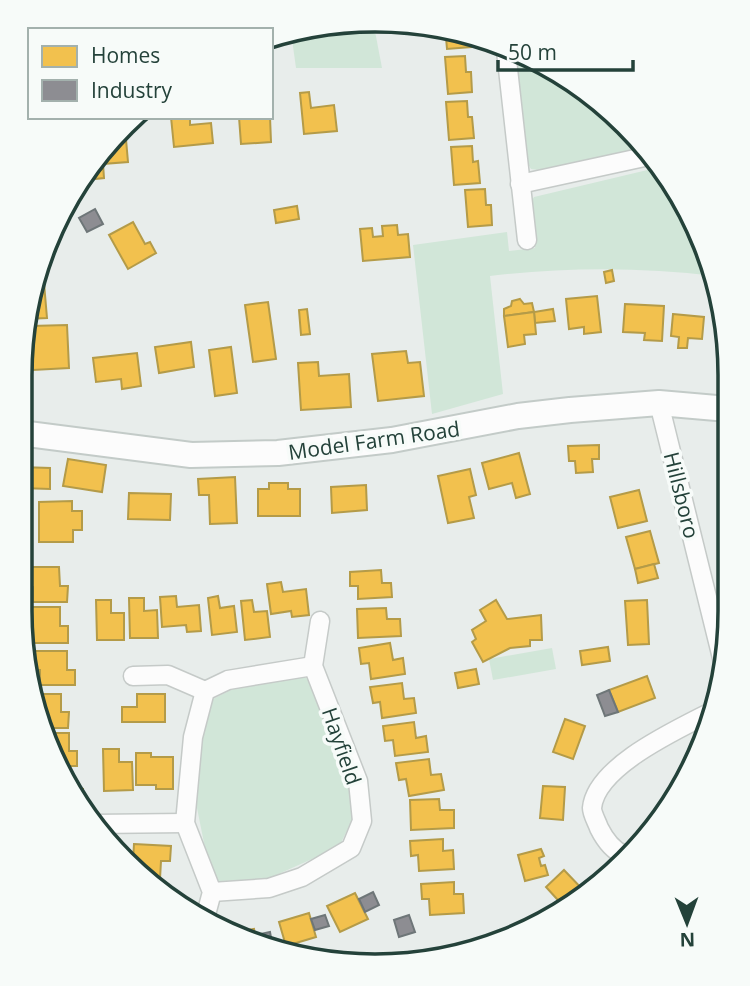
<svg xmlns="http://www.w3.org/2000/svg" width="750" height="986" font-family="'Open Sans',sans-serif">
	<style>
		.green { fill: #d1e6d8 }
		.homes { fill: #f2c14e; stroke: #b49b48; stroke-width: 2 }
		.industry { fill: #8d8d92; stroke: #6e7678; stroke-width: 2 }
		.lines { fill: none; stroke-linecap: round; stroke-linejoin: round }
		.minor-casing { stroke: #c5cac8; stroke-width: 21 }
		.secondary-casing { stroke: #c3cbc8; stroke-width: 28 }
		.minor { stroke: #fcfcfc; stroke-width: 18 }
		.secondary { stroke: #fcfcfc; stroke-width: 24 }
		.labels { text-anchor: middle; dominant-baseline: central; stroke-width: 7; stroke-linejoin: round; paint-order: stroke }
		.street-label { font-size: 21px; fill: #24423a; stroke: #f7fbf9 }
		.rim { fill: none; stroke: #24423a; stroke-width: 3.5 }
	</style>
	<rect width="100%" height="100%" fill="#e8edeb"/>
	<g class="green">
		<polygon points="306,26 374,26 382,68 296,68 291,32"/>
		<polygon points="513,54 573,79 642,149 546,171 531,169 525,159"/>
		<path d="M 660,167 L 671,178 L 712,260 L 715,276 C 641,267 565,267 490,276 L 503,394 L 432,414 L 413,245 L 507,232 L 509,251 L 535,248 L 531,202 L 534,197 Z"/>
		<polygon points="552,648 556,669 493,680 489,659"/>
		<polygon points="301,674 312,683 353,798 353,818 339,847 265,880 219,881 210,873 190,773 207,702 241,685"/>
	</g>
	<g class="homes">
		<polygon points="445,26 470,37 471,47 447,49"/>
		<polygon points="465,56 466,72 471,72 472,92 448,94 445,57"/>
		<polygon points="309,92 311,108 334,105 337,131 304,134 300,93"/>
		<polygon points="467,101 468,117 472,117 474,138 449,140 446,102"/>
		<polygon points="171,117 190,117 190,125 211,123 213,143 174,147"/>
		<polygon points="239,117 270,117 271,142 241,144"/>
		<polygon points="125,128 128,162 103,164 104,178 86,180 85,174 93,159"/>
		<polygon points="472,146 473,162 478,161 480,183 454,185 451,147"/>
		<polygon points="485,189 486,205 491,205 492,225 468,227 465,190"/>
		<polygon points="297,206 299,219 276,223 274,210"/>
		<polygon points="133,222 145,244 150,242 156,253 128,269 109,235"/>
		<polygon points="397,225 398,235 408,234 410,257 363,261 360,229 372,228 373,237 383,236 382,226"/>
		<polygon points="612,270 614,281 606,283 604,272"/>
		<polygon points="44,283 47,318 25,319 31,284"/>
		<polygon points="597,296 601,332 584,334 584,327 569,329 566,299"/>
		<polygon points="520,299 524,304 532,303 534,312 504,316 504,309 511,306 512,301"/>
		<polygon points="268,302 276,359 253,362 245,305"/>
		<polygon points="625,304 664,306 662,341 644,340 645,333 623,332"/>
		<polygon points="307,309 310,334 301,335 299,310"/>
		<polygon points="553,309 555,321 535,323 534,312"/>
		<polygon points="534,312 536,334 524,335 525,344 508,347 504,316"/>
		<polygon points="673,314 704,317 702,339 688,338 687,348 678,348 679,337 671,336"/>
		<polygon points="67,325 69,368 33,370 31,326"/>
		<polygon points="191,342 194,367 159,373 155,347"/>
		<polygon points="231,347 237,393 215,396 209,350"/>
		<polygon points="406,351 408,363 420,362 424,396 378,401 372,354"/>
		<polygon points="137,353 141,386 122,389 121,379 96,382 93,358"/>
		<polygon points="318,362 319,376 349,374 351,407 301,410 298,363"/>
		<polygon points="599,445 599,459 592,459 593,472 576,473 575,461 569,461 568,446"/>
		<polygon points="519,453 530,494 516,498 512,483 489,489 482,463"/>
		<polygon points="68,459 106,465 102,492 63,486"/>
		<polygon points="20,467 50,468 50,489 20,488"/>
		<polygon points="470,469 476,495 469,497 474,518 448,523 438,476"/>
		<polygon points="235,477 237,523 210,524 209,495 199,495 198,479"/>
		<polygon points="269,483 288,483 288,489 300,489 300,516 258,516 258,489 269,489"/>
		<polygon points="366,485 367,510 332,513 331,487"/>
		<polygon points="639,490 647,521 618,528 610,497"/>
		<polygon points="129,493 171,494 170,520 128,519"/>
		<polygon points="72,501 72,511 82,511 82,530 73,530 73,542 39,542 39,502"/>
		<polygon points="650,531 659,563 635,569 626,537"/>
		<polygon points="654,564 658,578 638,583 635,569"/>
		<polygon points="27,567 59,567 60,586 68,586 67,602 33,602 33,587 27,586"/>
		<polygon points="381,570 382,583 391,583 392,597 358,599 358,586 350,586 350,572"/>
		<polygon points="281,582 283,592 306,589 309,615 292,617 291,611 271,614 267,584"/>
		<polygon points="176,596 177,607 199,605 201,631 187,632 186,625 162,627 160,597"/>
		<polygon points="218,596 220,608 234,606 237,632 212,635 208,598"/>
		<polygon points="129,598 144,598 144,611 157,610 158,638 130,638"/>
		<polygon points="96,600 111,600 111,613 124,613 124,640 97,640"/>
		<polygon points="252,600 254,612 267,611 270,637 245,640 241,601"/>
		<polygon points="496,600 507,619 541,615 542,640 530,640 530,646 510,648 483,662 472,642 476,639 472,630 486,621 480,610"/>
		<polygon points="647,600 649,644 628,645 625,601"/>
		<polygon points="26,607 60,607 60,626 68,626 68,643 32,643 32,628 26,628"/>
		<polygon points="386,608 387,619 400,619 401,636 358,638 357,609"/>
		<polygon points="390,643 393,660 403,658 405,674 371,679 369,663 361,664 359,648"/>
		<polygon points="608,647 610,661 582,665 580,651"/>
		<polygon points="34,651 67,651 67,670 75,670 75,685 40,685 40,670 34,670"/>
		<polygon points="476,669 479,684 458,688 455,673"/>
		<polygon points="647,676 655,698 618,712 609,690"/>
		<polygon points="402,683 404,699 414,698 416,713 382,718 380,702 373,703 370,687"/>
		<polygon points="30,694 61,694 61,712 69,712 68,728 42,728 31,703"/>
		<polygon points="137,694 165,694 165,722 122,722 122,707 137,707"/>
		<polygon points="565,719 585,726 573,759 553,752"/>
		<polygon points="414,722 416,738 426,736 428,752 395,756 393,740 385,741 383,726"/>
		<polygon points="44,733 69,733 69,751 77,751 77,766 58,766"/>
		<polygon points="103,749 119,749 119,762 132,762 133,790 104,791"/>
		<polygon points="136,753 151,753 151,757 173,757 173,789 156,789 156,785 136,785"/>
		<polygon points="429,759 431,775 441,774 444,790 409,796 406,779 399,780 396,763"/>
		<polygon points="61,775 70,776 69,788 83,789 82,807 67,789"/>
		<polygon points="543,786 565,787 563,820 540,818"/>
		<polygon points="439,799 440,810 454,810 454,828 411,830 410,800"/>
		<polygon points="443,839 443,851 453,850 454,869 419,871 418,855 411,856 410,841"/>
		<polygon points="134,844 171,846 170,861 161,861 160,879 144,878 126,864 126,861 133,861"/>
		<polygon points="541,849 544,856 539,858 541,866 545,865 548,875 525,881 518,855"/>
		<polygon points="564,870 586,893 567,910 546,887"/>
		<polygon points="454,882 454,894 463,894 464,913 430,915 429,899 422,899 421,884"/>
		<polygon points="170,886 170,898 155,887"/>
		<polygon points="355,893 368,919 340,932 327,906"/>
		<polygon points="309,913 316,937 286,946 279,922"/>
		<polygon points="254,929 257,944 231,933"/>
		<polygon points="402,956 404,965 390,965 389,960"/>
	</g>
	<g class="industry">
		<polygon points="95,209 103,224 87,232 79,218"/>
		<polygon points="609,690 618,712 605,716 597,695"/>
		<polygon points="373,892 379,905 365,912 359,899"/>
		<polygon points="325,915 329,926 315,930 311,919"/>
		<polygon points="409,915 415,932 399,937 394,920"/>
		<polygon points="270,932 272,943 257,944 256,935"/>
	</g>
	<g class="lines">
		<defs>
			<g id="minor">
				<polyline points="506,51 527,240"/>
				<polyline points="520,184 649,156"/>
				<polyline points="659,403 725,670"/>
				<polyline points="133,676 168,675 205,691"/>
				<polyline points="94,824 185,823"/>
				<path d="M 624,855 C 612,850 605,840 599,828 C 597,822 592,814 592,808 C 596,765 681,728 715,710"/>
				<polyline points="212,892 269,888 302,877 351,848 362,821 358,781 313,666 320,621"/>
				<polyline points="204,922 212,892 185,823 193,737 205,691 228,680 313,666"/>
			</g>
			<polyline id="secondary" points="20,433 191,455 278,453 392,440 518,416 570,410 659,403 728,409"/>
		</defs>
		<use href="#minor" class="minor-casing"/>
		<use href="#secondary" class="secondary-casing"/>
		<use href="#minor" class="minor"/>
		<use href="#secondary" class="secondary"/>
	</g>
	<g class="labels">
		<g class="street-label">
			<text transform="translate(374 440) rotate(-8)">Model Farm Road</text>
			<text transform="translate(682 495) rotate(76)">Hillsboro</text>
			<text transform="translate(342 746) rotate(71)">Hayfield</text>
		</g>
	</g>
	<path d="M0 0H750V986H0ZM375 32H375A343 343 0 0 1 718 375V611A343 343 0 0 1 375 954H375A343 343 0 0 1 32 611V375A343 343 0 0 1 375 32Z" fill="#f7fbf9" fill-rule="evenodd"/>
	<path class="rim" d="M375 32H375A343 343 0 0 1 718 375V611A343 343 0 0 1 375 954H375A343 343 0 0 1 32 611V375A343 343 0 0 1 375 32Z"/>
	<rect x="28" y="28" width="245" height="91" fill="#f7fbf9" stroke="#a3b1ad" stroke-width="2"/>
	<rect x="42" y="46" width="35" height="21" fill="#f2c14e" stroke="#a3b1ad" stroke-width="2"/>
	<text x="91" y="63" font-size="21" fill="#24423a">Homes</text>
	<rect x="42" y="80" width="35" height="21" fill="#8d8d92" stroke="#a3b1ad" stroke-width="2"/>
	<text x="91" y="98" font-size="21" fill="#24423a">Industry</text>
	<g transform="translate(687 923) rotate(179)" stroke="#f7fbf9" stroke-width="5" paint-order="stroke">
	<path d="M0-5L12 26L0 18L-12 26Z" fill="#24423a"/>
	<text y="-10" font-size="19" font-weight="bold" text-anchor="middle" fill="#24423a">N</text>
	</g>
	<path d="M498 60v10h135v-10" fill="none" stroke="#24423a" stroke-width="3.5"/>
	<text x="508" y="60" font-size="21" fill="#24423a" stroke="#f7fbf9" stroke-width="5" paint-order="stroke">50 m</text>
</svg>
